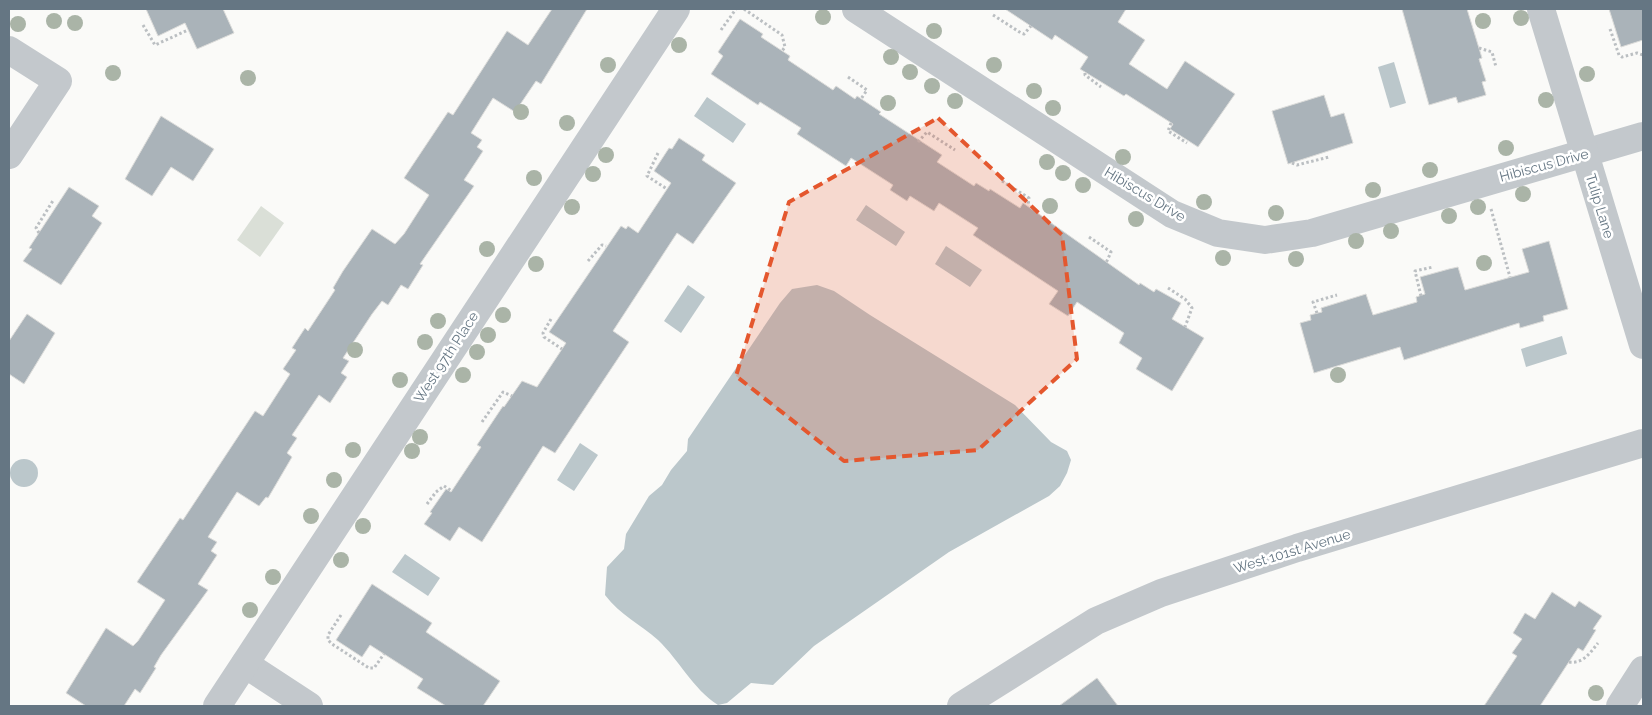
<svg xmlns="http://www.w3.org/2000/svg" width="1652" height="715" font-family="Raleway,sans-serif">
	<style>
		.green { fill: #dadfd7 }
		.water { fill: #bbc7cb }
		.building { fill: #aab3b9; stroke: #dcdcda }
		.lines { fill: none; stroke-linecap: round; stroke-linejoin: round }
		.path { stroke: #bbbfc2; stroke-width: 3; stroke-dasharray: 2.5 2.5; stroke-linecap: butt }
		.minor { stroke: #c3c8cc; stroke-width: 28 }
		.tree { fill: #aab4a7 }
		.marked { fill: #e4572e; fill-opacity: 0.2; stroke: #e4572e; stroke-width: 4; stroke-dasharray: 10 6; stroke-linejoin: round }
		.labels { text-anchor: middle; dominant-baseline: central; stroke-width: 5; stroke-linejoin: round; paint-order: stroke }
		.street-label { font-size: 14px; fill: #657683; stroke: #fff }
	</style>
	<rect width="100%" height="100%" fill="#fafaf8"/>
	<polygon class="green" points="261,206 284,223 260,257 237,240"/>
	<g class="water">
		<polygon points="1394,62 1406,103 1390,108 1378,67"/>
		<polygon points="707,97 746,124 733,143 694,116"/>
		<polygon points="866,205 905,232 896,246 856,220"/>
		<polygon points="946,246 982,270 970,287 935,264"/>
		<polygon points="688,285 705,297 681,333 664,321"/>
		<path d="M 817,285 L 834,291 L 870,315 L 1015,405 L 1051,442 L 1067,451 L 1071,460 L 1067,473 L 1060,486 L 1049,496 L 949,552 L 814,646 L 773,685 L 751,683 L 727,703 L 718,705 C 692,688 680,661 658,640 C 640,624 620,615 605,595 L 607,567 L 624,549 L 626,534 L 649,496 L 662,485 L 671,470 L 687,451 L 688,439 L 780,303 L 792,289 Z"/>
		<polygon points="1562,336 1567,354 1526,367 1521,349"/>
		<polygon points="580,443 598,455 574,491 557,480"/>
		<circle cx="24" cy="473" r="14"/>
		<polygon points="405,554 440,578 428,596 392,572"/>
	</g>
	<g class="building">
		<polygon points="146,9 223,9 234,33 197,49 185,23 158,36"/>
		<polygon points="552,9 587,9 541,84 536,81 515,112 493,98 471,133 482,140 477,147 483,151 464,180 474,186 420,264 423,265 408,289 401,285 388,305 382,301 372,314 343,358 349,361 341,373 347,377 330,403 319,395 292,435 297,438 287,453 292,457 268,498 266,497 259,506 237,492 208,537 217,542 211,551 217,555 198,584 208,590 161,655 154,667 156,668 140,693 135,689 124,706 86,706 66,693 106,628 133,646 138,641 165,600 137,582 180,518 183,520 255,411 263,416 290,374 283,369 296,350 292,348 305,328 308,331 335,290 333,288 343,271 372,229 395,244 404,234 429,195 404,178 448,112 453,115 507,31 528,45"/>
		<polygon points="1005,9 1126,9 1118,22 1145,40 1129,64 1167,89 1185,61 1235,94 1198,147 1170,129 1173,124 1126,94 1124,96 1080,69 1088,57 1055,35 1052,40"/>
		<polygon points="1402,9 1467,9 1482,58 1479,59 1486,81 1482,82 1486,95 1458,103 1456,97 1429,105"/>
		<polygon points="1609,9 1643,9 1643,40 1621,47"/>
		<polygon points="740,19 763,34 761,37 790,56 788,60 833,90 836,86 855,99 857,96 881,112 879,114 942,155 937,162 974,186 976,183 989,191 990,189 1020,208 1023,203 1139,285 1140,283 1154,292 1156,289 1181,303 1172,319 1204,338 1172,391 1136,369 1142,358 1119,343 1124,333 1077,302 1068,316 1049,304 1058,291 973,235 978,228 939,203 934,211 910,196 907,201 890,190 893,185 851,158 846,166 797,134 801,128 760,102 758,105 711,74 723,56 718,52"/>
		<polygon points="1324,95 1331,117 1344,113 1353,143 1288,164 1272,111"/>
		<polygon points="161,116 214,149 193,181 171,167 152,196 125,179"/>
		<polygon points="679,138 705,155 702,160 736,183 693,244 677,233 613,331 629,342 555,453 543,446 482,542 459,527 450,541 424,524 432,513 430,512 446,489 451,492 481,447 477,445 503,406 504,407 522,381 537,387 566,343 549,332 621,226 626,229 628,226 638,233 671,183 654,171 669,148 672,149"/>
		<polygon points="69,187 99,206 92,216 102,223 61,285 23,261 32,249 29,248"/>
		<polygon points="1549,241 1568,309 1543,316 1544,321 1520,328 1519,323 1404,360 1400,347 1314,373 1300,323 1311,320 1310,315 1322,312 1321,308 1366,294 1373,315 1417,302 1416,297 1425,294 1420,277 1449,269 1458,267 1465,290 1529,272 1522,249"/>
		<polygon points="27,314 55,333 24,384 9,374 9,341"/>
		<polygon points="372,584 432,623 426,632 500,681 483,706 446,706 417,688 423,679 370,645 362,657 336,640"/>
		<polygon points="1552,592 1575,607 1579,601 1602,616 1593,629 1596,630 1583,651 1578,648 1540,706 1484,706 1517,656 1512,653 1522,639 1513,633 1525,613 1535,619"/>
		<polygon points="1097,678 1118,706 1059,706"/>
	</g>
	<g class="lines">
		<g class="path">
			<polyline points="744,9 782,35 785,47 782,51"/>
			<polyline points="993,15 1021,33 1024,34 1031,26"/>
			<polyline points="143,25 155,45 188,30"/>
			<polyline points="1610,29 1619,55 1622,57 1637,53 1643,55"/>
			<polyline points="721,30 736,9"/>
			<polyline points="1479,48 1492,52 1496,67"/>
			<polyline points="1085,73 1085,75 1101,87"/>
			<polyline points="848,77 867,90 861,99"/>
			<polyline points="1171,123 1168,131 1187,143"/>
			<polyline points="918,142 927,132 955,150"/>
			<polyline points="658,153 647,176 667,189"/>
			<polyline points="1292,163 1297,165 1329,157"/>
			<polyline points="1002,181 1029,198 1028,206"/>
			<polyline points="1491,209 1510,277"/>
			<polyline points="39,233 36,228 54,199"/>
			<polyline points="1089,237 1111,252 1106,263"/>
			<polyline points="588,261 602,245 606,246"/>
			<polyline points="1168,288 1185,299 1192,308 1185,327"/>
			<polyline points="1421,296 1415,271 1433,267"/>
			<polyline points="1317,313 1313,302 1337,295"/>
			<polyline points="551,319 543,333 544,337 562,349"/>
			<polyline points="482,422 503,392 512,396"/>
			<polyline points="427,504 436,492 444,486 452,491"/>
			<polyline points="341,615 328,635 328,640 332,644 369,668 374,668 384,654"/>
			<path d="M 1569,662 C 1583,664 1590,653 1598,643"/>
		</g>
		<g class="minor">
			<polyline points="856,9 1172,214 1218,233 1265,240 1312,233 1643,136"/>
			<polyline points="1541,9 1643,345"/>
			<polyline points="9,50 58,81 9,155"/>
			<polyline points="245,664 309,706"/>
			<polyline points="217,706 676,9"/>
			<polyline points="961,706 1096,621 1161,593 1297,548 1643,443"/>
			<polyline points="1620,706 1643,670"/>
		</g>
	</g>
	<g class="tree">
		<circle cx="823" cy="17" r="8"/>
		<circle cx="1521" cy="18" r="8"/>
		<circle cx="54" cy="21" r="8"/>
		<circle cx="1483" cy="21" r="8"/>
		<circle cx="75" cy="23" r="8"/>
		<circle cx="18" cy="24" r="8"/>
		<circle cx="934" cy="31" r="8"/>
		<circle cx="679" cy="45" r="8"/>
		<circle cx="891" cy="57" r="8"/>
		<circle cx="608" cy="65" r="8"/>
		<circle cx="994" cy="65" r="8"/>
		<circle cx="910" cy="72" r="8"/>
		<circle cx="113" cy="73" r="8"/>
		<circle cx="1587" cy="74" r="8"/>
		<circle cx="248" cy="78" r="8"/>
		<circle cx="932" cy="86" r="8"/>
		<circle cx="1034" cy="91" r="8"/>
		<circle cx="1546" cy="100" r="8"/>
		<circle cx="955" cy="101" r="8"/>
		<circle cx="888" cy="103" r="8"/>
		<circle cx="1053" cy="108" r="8"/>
		<circle cx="521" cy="112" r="8"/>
		<circle cx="567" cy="123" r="8"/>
		<circle cx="1506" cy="148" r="8"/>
		<circle cx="606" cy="155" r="8"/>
		<circle cx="1123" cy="157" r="8"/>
		<circle cx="1047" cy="162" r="8"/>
		<circle cx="1430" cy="170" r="8"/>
		<circle cx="1063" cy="173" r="8"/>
		<circle cx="593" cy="174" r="8"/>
		<circle cx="534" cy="178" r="8"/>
		<circle cx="1083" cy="185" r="8"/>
		<circle cx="1373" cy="190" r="8"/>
		<circle cx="1523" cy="194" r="8"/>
		<circle cx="1204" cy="202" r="8"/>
		<circle cx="1050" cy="206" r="8"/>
		<circle cx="572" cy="207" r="8"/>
		<circle cx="1478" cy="207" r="8"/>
		<circle cx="1276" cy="213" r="8"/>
		<circle cx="1449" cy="216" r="8"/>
		<circle cx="1136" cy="219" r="8"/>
		<circle cx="1391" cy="231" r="8"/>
		<circle cx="1356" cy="241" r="8"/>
		<circle cx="487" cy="249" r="8"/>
		<circle cx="1223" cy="258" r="8"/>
		<circle cx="1296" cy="259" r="8"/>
		<circle cx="1484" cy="263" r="8"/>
		<circle cx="536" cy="264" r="8"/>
		<circle cx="503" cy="315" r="8"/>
		<circle cx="438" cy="321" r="8"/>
		<circle cx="488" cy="335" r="8"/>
		<circle cx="425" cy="342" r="8"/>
		<circle cx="355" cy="350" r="8"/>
		<circle cx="477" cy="352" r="8"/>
		<circle cx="463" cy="375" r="8"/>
		<circle cx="1338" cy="375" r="8"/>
		<circle cx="400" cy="380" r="8"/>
		<circle cx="420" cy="437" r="8"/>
		<circle cx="353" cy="450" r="8"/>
		<circle cx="412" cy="451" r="8"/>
		<circle cx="334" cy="480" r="8"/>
		<circle cx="311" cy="516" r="8"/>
		<circle cx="363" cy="526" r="8"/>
		<circle cx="341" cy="560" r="8"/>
		<circle cx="273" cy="577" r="8"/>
		<circle cx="250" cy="610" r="8"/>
		<circle cx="1596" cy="693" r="8"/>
	</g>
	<path class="marked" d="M 938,118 L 1062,235 L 1077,359 L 978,450 L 844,461 L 736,376 L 789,202 Z"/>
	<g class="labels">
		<g class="street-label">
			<text transform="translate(1544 165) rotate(-15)">Hibiscus Drive</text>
			<text transform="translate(1145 194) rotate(31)">Hibiscus Drive</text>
			<text transform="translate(1600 206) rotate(73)">Tulip Lane</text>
			<text transform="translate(446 357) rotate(-57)">West 97th Place</text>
			<text transform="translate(1292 551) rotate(-17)">West 101st Avenue</text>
		</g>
	</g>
	<rect width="1652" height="715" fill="none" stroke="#657683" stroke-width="20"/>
</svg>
